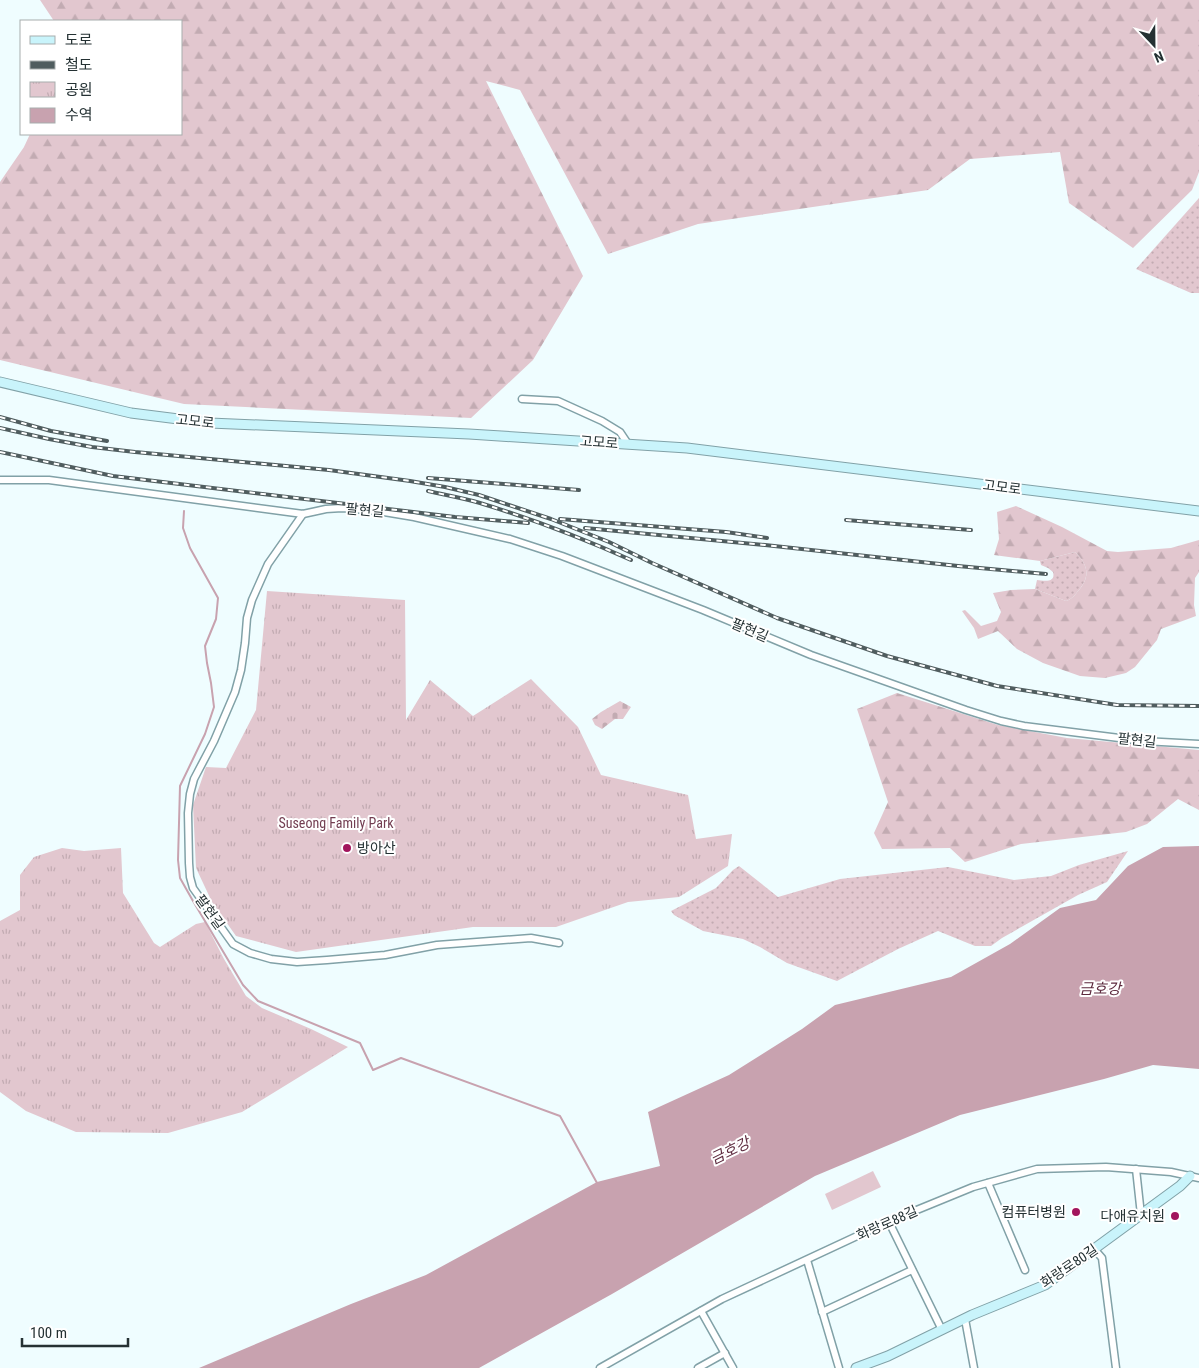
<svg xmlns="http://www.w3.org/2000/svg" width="1199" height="1368" font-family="'Roboto Condensed','Noto Sans KR',sans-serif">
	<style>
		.grass { fill: url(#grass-dots) }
		.forest { fill: url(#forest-firs) }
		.cemetery { fill: url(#cemetery-stones) }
		.park { fill: url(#park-tufts) }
		.pitch { fill: #e2c7cf }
		.water { fill: #c8a2af }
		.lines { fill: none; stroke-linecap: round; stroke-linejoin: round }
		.stream { stroke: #c8a2af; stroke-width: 2 }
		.street-casing { stroke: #81a1a7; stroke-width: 9 }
		.secondary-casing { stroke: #81a1a7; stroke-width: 11 }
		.street { stroke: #fff; stroke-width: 6 }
		.secondary { stroke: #c9f4fb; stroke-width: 9 }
		.rail-casing { stroke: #505d5f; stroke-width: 4 }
		.rail { stroke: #fff; stroke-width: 2; stroke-dasharray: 5.5; stroke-linecap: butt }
		.poi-dot { fill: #a2155d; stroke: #fff; stroke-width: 2 }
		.labels { text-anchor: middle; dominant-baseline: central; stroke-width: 4; stroke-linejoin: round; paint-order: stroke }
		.street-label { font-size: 14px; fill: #243133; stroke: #fff }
		.park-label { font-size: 14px; fill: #723d51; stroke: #fff }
		.poi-label { font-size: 14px; fill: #243133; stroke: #fff; text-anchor: end }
		.water-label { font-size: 15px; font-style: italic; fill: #5d2a3e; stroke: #fff }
	</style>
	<defs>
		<pattern id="grass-dots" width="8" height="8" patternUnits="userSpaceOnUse" patternTransform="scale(1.25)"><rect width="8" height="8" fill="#e2c7cf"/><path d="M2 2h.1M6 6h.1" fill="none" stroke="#c2abb2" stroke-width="1.8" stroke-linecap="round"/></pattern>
		<pattern id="forest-firs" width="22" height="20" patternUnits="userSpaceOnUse" patternTransform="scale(1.25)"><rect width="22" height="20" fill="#e2c7cf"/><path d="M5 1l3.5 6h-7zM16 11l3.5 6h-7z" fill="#c2abb2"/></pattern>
		<pattern id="cemetery-stones" width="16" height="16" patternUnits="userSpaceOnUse" patternTransform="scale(1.25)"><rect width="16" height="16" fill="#e2c7cf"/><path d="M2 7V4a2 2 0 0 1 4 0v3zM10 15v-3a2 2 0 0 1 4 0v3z" fill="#c2abb2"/></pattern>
		<pattern id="park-tufts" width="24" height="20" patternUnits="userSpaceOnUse" patternTransform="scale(1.25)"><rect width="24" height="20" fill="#e2c7cf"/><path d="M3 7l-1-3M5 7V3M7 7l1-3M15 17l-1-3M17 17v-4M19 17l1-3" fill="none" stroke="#c2abb2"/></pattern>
	</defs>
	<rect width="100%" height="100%" fill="#effdff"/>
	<g class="grass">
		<polygon points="1199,198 1199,293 1191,293 1136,269"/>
		<path d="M 1075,552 C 1088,564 1091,577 1078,591 C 1075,595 1072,599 1066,601 L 1035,589 L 1037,580 C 1044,581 1056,583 1053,572 L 1048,568 L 1041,565 L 1040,561 Z"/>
		<polygon points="1128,851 1107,882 1078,895 1002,938 991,946 975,946 938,931 898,949 837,981 787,963 760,947 743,939 703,931 674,915 671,911 716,888 733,870 739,866 778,897 840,879 948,867 1014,880 1051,876 1079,865"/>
	</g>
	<g class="forest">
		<polygon points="40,0 1199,0 1199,172 1192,190 1133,248 1069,203 1060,152 970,159 928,190 698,224 608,254 520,90 486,81 583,276 533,360 471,418 184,404 0,360 0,182 24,147 30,134 181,134 181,21 54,21"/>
		<path d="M 1016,506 L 1062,527 L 1107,551 L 1118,552 L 1171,548 L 1199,540 L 1199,572 L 1195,578 L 1194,605 L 1196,616 L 1161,629 L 1157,640 L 1135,667 L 1126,673 L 1105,678 L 1080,676 L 1043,663 L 1017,649 L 998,631 L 978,639 L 974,628 L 962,611 L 965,610 L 981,626 L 997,621 L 1001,612 L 993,593 L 1011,590 L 1035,589 L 1066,601 C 1072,599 1075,595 1078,591 C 1091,577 1088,564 1075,552 L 1040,561 L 994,555 L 999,539 L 997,512 Z"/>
		<polygon points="897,693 998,725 1067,738 1199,750 1199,810 1178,799 1147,824 1126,832 1021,844 965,862 950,848 882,849 874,833 888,802 857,709"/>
	</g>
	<polygon class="cemetery" points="620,701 631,707 623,719 615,719 602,729 595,725 592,719 601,712"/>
	<g class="park">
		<polygon points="267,591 405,600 406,720 430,680 473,716 531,679 578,727 601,775 688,795 696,839 732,834 728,866 679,897 628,902 556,927 473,927 296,952 236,936 212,902 196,868 193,805 206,767 226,768 256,710"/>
		<polygon points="62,848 84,851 121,848 123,893 154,943 160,947 196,924 205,922 224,959 246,996 262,1008 311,1029 348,1047 242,1112 168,1133 76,1132 26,1111 0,1092 0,921 20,910 20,875 34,857"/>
	</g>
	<polygon class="pitch" points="873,1171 881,1187 832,1210 825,1194"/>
	<polygon class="water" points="1199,846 1199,1069 1153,1065 1104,1079 960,1115 815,1176 612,1294 479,1368 199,1368 351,1304 426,1275 597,1182 660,1166 648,1112 729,1075 802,1029 835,1005 951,977 1010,944 1060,908 1096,900 1128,866 1163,847"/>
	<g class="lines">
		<polyline class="stream" points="184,511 183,528 190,548 218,598 216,619 205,646 207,663 211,683 214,707 205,734 180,786 178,860 180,878 193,901 243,985 258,1001 360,1043 373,1070 401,1058 560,1116 597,1183"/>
		<defs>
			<g id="street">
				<polyline points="522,399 558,401 602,421 620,432 628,444"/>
				<polyline points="0,480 49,480 303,514 326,509 342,508 378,511 414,517 510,539 562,556 703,610 811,655 966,710 1001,721 1024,726 1143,741 1199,744"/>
				<polyline points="303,514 268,564 252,600 247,618 245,643 241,670 235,692 214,741 194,779 190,794 188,813 189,863 190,877 193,888 233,944 250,953 271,959 297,962 327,960 385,955 437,945 531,938 559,943"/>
				<polyline points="1136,1169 1141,1215"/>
				<polyline points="988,1183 1025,1270"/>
				<polyline points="889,1222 942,1330"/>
				<polyline points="1095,1250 1102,1258 1116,1368"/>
				<polyline points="807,1260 839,1368"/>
				<polyline points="701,1311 733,1368"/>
				<polyline points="822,1312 912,1270"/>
				<polyline points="965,1319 974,1368"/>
				<polyline points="600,1368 722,1299 885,1223 973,1187 1037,1169 1106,1167 1171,1172 1199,1178"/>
				<polyline points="698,1368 725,1353"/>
			</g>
			<g id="secondary">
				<polyline points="0,382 131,413 210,423 469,434 687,448 1199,511"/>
				<polyline points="856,1368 888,1356 972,1315 1045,1285 1180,1186 1190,1176"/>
			</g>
		</defs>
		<use href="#street" class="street-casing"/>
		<use href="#secondary" class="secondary-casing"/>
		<use href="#street" class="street"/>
		<use href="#secondary" class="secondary"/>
		<defs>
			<g id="rail">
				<polyline points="0,417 51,431 107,441"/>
				<polyline points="0,428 49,439 92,447 135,452 329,470 410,481 445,487 479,495 551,519 609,542 652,563 777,618 887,656 997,686 1117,705 1199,706"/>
				<polyline points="0,452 113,476 455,517 528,523"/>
				<polyline points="428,478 579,490"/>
				<path d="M 428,491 C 445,495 463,498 480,503 C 532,519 582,538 631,560"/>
				<polyline points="560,519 726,532 767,538"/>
				<polyline points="846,520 971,530"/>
				<polyline points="585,528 765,545 958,566 1046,574"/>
			</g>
		</defs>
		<use href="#rail" class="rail-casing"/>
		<use href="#rail" class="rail"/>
	</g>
	<g class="poi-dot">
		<circle cx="347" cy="848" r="5"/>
		<circle cx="1076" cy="1212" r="5"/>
		<circle cx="1175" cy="1216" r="5"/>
	</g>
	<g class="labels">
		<g class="street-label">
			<text transform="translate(195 421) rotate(6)">고모로</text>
			<text transform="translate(599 442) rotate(4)">고모로</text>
			<text transform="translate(1002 487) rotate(7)">고모로</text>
			<text transform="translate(365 510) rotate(5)">팔현길</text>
			<text transform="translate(750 630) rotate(23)">팔현길</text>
			<text transform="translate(1137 740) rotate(6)">팔현길</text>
			<text transform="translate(210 912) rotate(54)">팔현길</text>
			<text transform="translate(887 1223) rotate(-24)">화랑로88길</text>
			<text transform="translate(1069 1266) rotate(-34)">화랑로80길</text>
		</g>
		<g class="park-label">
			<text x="336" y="823">Suseong Family Park</text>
		</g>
		<g class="poi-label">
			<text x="357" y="848" text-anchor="start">방아산</text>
			<text x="1066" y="1212">컴퓨터병원</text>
			<text x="1165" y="1216">다애유치원</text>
		</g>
		<g class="water-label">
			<text x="1100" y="989">금호강</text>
			<text transform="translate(730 1151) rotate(-26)">금호강</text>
		</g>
	</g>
	<rect x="20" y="20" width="162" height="115" fill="#ffffff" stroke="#a7adad"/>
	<rect x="30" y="36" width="25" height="8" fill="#c9f4fb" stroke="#a7adad"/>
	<text x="65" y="45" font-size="15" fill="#243133">도로</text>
	<rect x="30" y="61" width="25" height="8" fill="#505d5f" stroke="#a7adad"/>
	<text x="65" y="70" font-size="15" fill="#243133">철도</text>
	<rect x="30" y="82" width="25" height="15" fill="url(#park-tufts)" stroke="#a7adad"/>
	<text x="65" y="95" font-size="15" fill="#243133">공원</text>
	<rect x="30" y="108" width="25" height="15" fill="#c8a2af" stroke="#a7adad"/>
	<text x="65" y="120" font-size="15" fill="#243133">수역</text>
	<g transform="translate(1154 45) rotate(158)" stroke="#ffffff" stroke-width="4" paint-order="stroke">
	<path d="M0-4L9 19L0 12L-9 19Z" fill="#243133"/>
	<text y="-8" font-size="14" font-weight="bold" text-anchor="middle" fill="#243133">N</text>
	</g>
	<path d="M22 1338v8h106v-8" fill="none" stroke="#243133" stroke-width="2.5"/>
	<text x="30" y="1338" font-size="15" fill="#243133" stroke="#ffffff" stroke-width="4" paint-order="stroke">100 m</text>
</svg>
